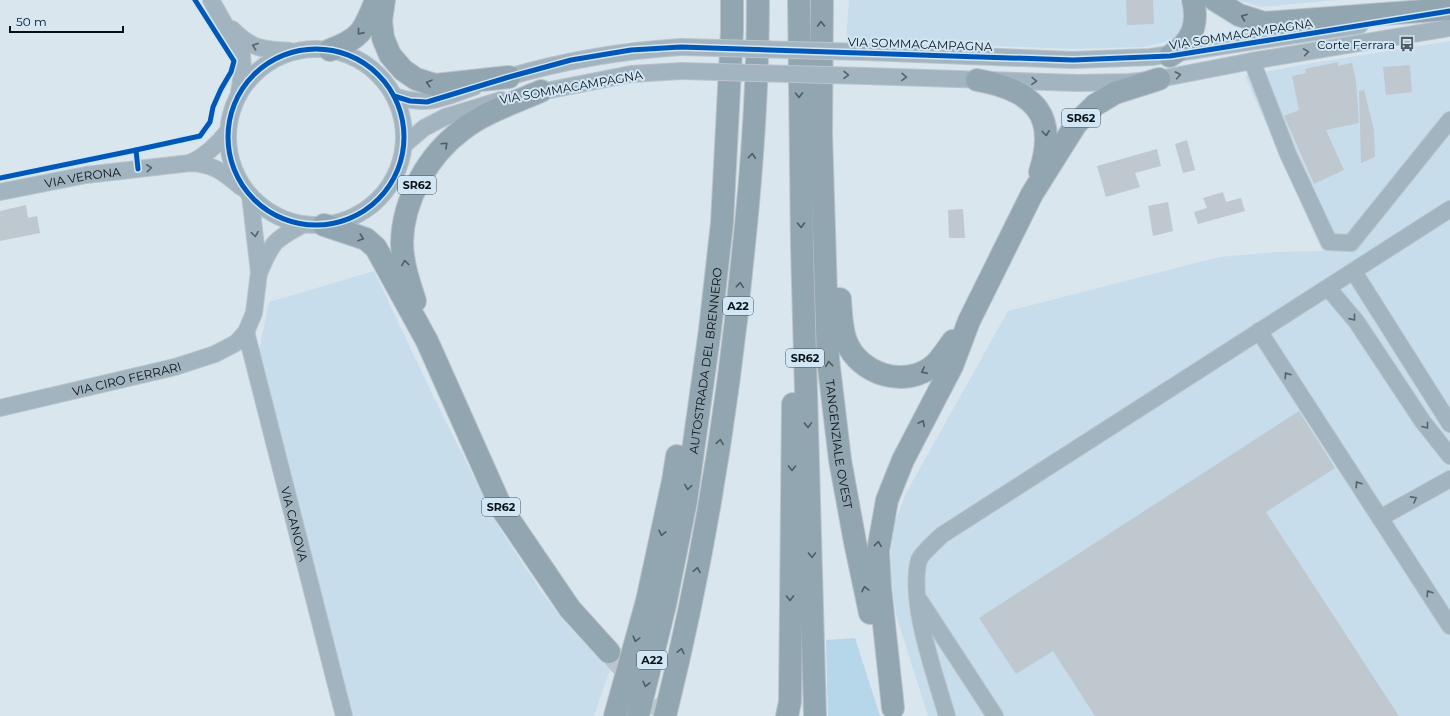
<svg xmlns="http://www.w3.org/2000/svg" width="1450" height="716" font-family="Montserrat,sans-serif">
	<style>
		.built { fill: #c8ddec }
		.green { fill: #b6d6ea }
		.building { fill: #bec8ce }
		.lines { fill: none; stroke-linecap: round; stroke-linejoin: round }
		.highway-tunnel { stroke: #bac6ce; stroke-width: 22; stroke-dasharray: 22 11; stroke-linecap: butt }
		.minor-casing { stroke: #bac3ca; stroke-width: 18 }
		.highway-casing { stroke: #bac3ca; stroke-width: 24 }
		.minor { stroke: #a2b4bf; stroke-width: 16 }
		.highway { stroke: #92a6b2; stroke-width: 22 }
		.minor-bridge-casing { stroke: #bac3ca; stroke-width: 18; stroke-linecap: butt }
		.minor-bridge { stroke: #a2b4bf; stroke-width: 16 }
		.cycleway-casing { stroke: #d1e7f6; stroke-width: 8 }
		.cycleway { stroke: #0057b8; stroke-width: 5 }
		.oneway { stroke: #4e5c64 }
		.oneway2 { stroke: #56626a }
		.labels { text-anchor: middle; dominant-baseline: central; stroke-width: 4; stroke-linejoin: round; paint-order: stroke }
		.shield { fill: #d1e7f6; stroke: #465159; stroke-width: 1 }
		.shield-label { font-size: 11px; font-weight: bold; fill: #0a1116 }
		.street-label { font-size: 12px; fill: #0a1116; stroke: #d1e7f6 }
		.poi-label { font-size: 12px; fill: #0a1116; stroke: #d1e7f6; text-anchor: end }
	</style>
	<rect width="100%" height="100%" fill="#d9e6ee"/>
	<g class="built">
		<polygon points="849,0 1179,0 1185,6 1184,16 1180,32 1173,38 1162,43 1143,47 1070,49 846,40"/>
		<polygon points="1237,0 1337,0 1261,7"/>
		<polygon points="1450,41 1450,716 928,716 896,615 890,569 892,530 906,493 1008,311 1219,257 1278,252 1322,251 1245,76 1300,65"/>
		<polygon points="374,271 434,398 500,529 541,591 562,619 610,670 594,716 352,716 259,351 269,302"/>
	</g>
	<polygon class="green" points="855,638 880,716 828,716 826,640"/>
	<g class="building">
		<polygon points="1126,0 1153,0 1154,24 1127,25"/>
		<polygon points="1338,62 1338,66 1352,63 1356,81 1359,123 1326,130 1344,170 1314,184 1284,116 1299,110 1292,76 1306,73 1305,69"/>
		<polygon points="1410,65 1412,92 1386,95 1383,67"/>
		<polygon points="1364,90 1374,130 1375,157 1361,163 1359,91"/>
		<polygon points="1187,140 1195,170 1183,173 1175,144"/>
		<polygon points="1157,149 1161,166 1135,173 1140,187 1106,197 1097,166"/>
		<polygon points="1223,192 1226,202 1241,198 1245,211 1198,224 1194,212 1207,208 1203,198"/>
		<polygon points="1168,202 1173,231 1153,236 1148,206"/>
		<polygon points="26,205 28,218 37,216 40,233 0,241 0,211"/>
		<polygon points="963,209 965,238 949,238 948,210"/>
		<polygon points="1299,411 1335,468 1266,512 1399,716 1095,716 1053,651 1016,674 979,618"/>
	</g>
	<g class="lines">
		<polyline class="highway-tunnel" points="609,652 668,716"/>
		<defs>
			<g id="minor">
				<polyline points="211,0 242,55 243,69 239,92"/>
				<path d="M 232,29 C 253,50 262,49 290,51"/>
				<circle cx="316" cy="137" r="88"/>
				<polyline points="866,52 1073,60 1151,57 1360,25"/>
				<polyline points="1252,61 1288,154 1329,242 1351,243 1450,120"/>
				<polyline points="865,76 1078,83 1129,82 1159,79 1252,61 1450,28"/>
				<path d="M 498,80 C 560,61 617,51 681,47"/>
				<polyline points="530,94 631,74 681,71"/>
				<path d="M 394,96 C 428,107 442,98 474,87"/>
				<polyline points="404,145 424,128 445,117 501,100"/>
				<path d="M 190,163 C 206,156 217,145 228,131"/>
				<path id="s1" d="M 0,192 L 86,175 L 190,163 C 214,164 223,172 241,187"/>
				<path d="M 260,271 C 273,240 275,240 304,224"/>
				<polyline points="1354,272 1450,424"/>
				<polyline points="1328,288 1356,321 1423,422 1450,456"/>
				<polyline points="1259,331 1450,626"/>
				<path id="s2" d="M 246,332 L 344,716"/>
				<path id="s3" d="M 0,408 L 175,367 L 215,354 L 236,343 L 246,332 L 254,313 L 259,272 L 250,195"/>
				<polyline points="1380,518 1450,479"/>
				<polyline points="920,601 995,716"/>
				<path d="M 947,716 C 935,674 908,602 919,560 C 921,554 937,540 942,535 L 1450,209"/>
			</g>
			<g id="highway">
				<polyline points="384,0 381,21 383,38 390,55 403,70 416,79 435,85 509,77"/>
				<polyline points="799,0 802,247 815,716"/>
				<path id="s4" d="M 822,0 L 821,133 L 828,359 L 840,460 L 855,542 L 870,613"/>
				<polyline points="1215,0 1239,15 1264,23 1450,9"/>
				<path d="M 330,50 C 362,38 364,30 376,0"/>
				<path d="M 1170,56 C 1192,42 1199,25 1193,0"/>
				<path d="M 977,80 C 1032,90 1059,113 1040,172"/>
				<polyline points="324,225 366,239 376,248 427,341 502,509 570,609 609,652"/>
				<path d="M 840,299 C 841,313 841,328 846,341 C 859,375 906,389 934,365 C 941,359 947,349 953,341"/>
				<path d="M 415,301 C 409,283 402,262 402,242 C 403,200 428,155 462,130 C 485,112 514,103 541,91"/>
				<polyline points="893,708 880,587 878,551 887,500 903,460 952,366 969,321 1032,194 1076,124 1095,105 1115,93 1159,79"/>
				<polyline points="615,716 647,601 673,481 677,456"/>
				<path id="s5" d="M 638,716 L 665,605 L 686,501 L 710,330 L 722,223 L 732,31 L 732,0"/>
				<path d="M 665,716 C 703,564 728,410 743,254 C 752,170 758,85 758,0"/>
				<polyline points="787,716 790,702 793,404"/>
			</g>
		</defs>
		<use href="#minor" class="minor-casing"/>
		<use href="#highway" class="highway-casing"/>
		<use href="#minor" class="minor"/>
		<use href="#highway" class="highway"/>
		<defs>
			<g id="minor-bridge">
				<polyline points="681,47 866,52"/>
				<polyline points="681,71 865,76"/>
			</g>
		</defs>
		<use href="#minor-bridge" class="minor-bridge-casing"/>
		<use href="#minor-bridge" class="minor-bridge"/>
		<defs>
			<g id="cycleway">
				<circle cx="316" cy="137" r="88"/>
				<polyline points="394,96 410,101 427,102 509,77 571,60 631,50 681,47 1073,60 1170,56 1450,11"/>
				<polyline points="136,150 200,136 210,122 213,107 221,89 231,72 234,61 195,0"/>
				<polyline points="0,178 136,150 138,169"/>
			</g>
		</defs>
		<use href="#cycleway" class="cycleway-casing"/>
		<use href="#cycleway" class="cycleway"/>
	</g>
	<defs><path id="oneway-chevron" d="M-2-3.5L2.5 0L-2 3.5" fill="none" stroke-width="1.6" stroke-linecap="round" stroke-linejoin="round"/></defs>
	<g class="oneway">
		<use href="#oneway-chevron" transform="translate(1244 17) rotate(-158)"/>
		<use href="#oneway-chevron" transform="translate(821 24) rotate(-90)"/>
		<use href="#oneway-chevron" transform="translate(360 32) rotate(129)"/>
		<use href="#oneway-chevron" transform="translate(429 83) rotate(-164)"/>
		<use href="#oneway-chevron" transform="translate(799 95) rotate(89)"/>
		<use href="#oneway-chevron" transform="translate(1046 133) rotate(83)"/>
		<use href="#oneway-chevron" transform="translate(445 145) rotate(-43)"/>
		<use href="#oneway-chevron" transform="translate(752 156) rotate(-86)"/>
		<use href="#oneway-chevron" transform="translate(801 225) rotate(89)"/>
		<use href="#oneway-chevron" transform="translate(361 238) rotate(19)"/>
		<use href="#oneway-chevron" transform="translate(405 263) rotate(-98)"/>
		<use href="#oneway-chevron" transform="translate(740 285) rotate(-84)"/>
		<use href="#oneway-chevron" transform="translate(829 364) rotate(-96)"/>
		<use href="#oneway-chevron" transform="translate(924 371) rotate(154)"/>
		<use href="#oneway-chevron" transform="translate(922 423) rotate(-63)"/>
		<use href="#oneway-chevron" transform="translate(808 425) rotate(88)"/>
		<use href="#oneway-chevron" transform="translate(720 442) rotate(-81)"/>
		<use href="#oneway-chevron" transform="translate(792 468) rotate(91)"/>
		<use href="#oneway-chevron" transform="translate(688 487) rotate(98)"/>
		<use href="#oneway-chevron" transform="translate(662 533) rotate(103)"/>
		<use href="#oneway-chevron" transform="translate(878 544) rotate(-84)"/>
		<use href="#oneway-chevron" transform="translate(812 555) rotate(88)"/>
		<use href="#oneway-chevron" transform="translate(697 570) rotate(-79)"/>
		<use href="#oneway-chevron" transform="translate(865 589) rotate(-102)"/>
		<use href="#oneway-chevron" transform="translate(790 598) rotate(90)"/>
		<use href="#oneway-chevron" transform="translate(636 639) rotate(105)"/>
		<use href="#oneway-chevron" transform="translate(681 651) rotate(-77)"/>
		<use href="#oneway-chevron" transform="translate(646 684) rotate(104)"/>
	</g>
	<g class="oneway2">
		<use href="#oneway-chevron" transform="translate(255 46) rotate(-160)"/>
		<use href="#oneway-chevron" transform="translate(1306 52) rotate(-9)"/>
		<use href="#oneway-chevron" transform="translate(846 75) rotate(2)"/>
		<use href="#oneway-chevron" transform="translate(1178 75) rotate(-11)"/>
		<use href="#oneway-chevron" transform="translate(904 77) rotate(2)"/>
		<use href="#oneway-chevron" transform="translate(1034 81) rotate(2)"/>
		<use href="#oneway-chevron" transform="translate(149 168) rotate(-6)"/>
		<use href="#oneway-chevron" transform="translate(255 234) rotate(82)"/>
		<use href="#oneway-chevron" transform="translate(1353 318) rotate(51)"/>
		<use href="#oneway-chevron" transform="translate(1287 375) rotate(-123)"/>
		<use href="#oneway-chevron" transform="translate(1426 426) rotate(52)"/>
		<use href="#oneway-chevron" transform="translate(1358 484) rotate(-123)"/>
		<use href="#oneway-chevron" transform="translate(1414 499) rotate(-29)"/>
		<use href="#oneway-chevron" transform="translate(1429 593) rotate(-123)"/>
	</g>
	<defs>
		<symbol id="bus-bare" viewBox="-9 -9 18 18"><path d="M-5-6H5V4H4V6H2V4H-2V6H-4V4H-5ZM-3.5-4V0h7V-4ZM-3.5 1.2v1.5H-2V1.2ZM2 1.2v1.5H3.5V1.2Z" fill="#525c62" stroke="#d1e7f6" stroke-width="2.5" paint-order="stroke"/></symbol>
	</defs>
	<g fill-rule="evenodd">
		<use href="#bus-bare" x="1396" y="33" width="22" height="22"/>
	</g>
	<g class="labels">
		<g class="shield">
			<rect x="1062" y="109" width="38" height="18" rx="3"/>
			<rect x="398" y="176" width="38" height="18" rx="3"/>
			<rect x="723" y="297" width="30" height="18" rx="3"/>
			<rect x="786" y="349" width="38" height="18" rx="3"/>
			<rect x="482" y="498" width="38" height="18" rx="3"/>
			<rect x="637" y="651" width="30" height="18" rx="3"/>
		</g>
		<g class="shield-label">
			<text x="1081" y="118">SR62</text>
			<text x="417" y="185">SR62</text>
			<text x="738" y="306">A22</text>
			<text x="805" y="358">SR62</text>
			<text x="501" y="507">SR62</text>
			<text x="652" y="660">A22</text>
		</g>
		<g class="street-label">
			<text transform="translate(1241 34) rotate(-9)">VIA SOMMACAMPAGNA</text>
			<text transform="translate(920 44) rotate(2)">VIA SOMMACAMPAGNA</text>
			<text transform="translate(571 87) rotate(-10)">VIA SOMMACAMPAGNA</text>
			<text stroke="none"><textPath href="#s1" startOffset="84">VIA VERONA</textPath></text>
			<text stroke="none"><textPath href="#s5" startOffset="362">AUTOSTRADA DEL BRENNERO</textPath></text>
			<text stroke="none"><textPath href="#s3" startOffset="130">VIA CIRO FERRARI</textPath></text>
			<text stroke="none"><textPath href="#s4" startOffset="445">TANGENZIALE OVEST</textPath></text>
			<text stroke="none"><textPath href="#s2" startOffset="198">VIA CANOVA</textPath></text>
		</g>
		<g class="poi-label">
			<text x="1395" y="44">Corte Ferrara</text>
		</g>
	</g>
	<path d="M10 26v6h113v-6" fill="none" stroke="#0a1116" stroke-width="2"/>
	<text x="16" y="26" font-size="12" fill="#0a1116" stroke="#d1e7f6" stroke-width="3" paint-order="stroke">50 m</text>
</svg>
